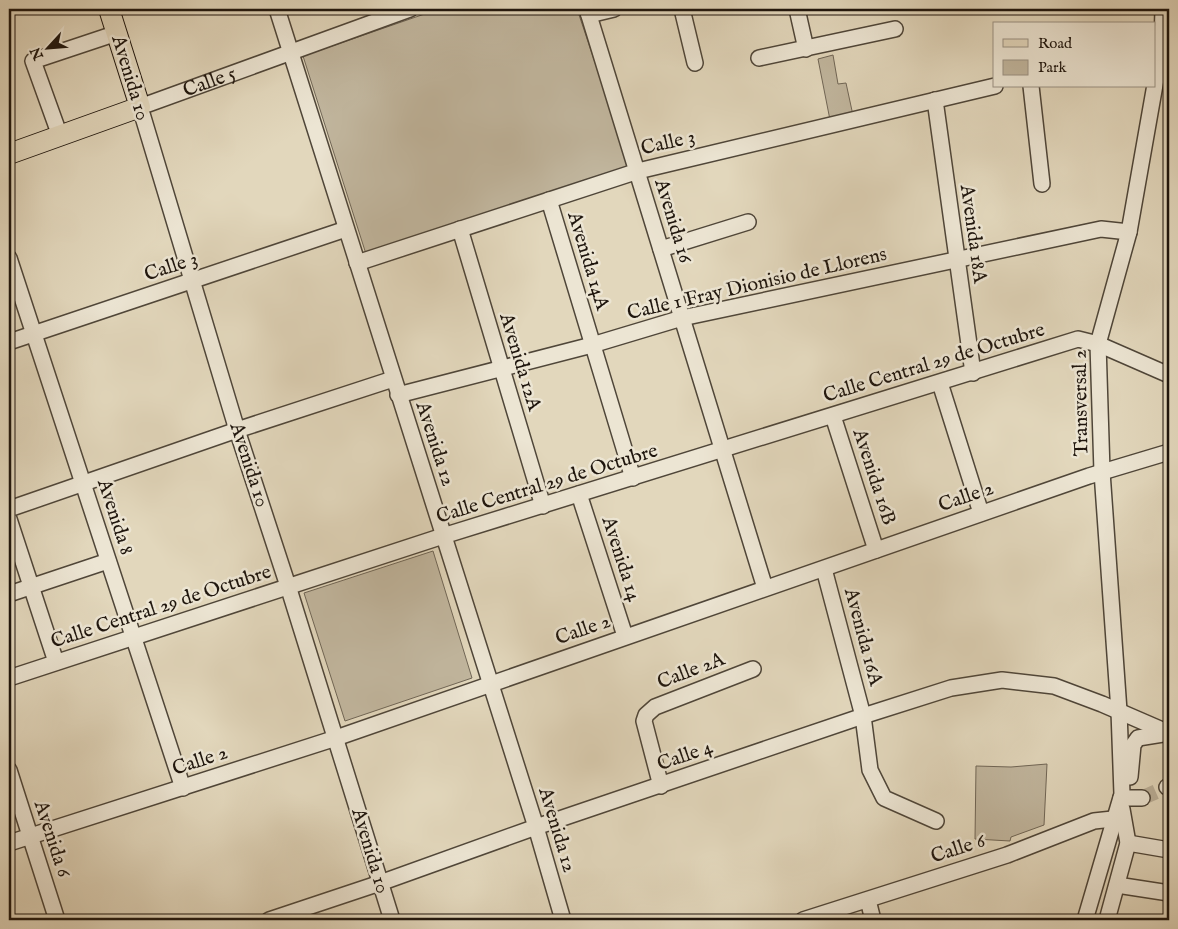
<svg xmlns="http://www.w3.org/2000/svg" width="1178" height="929" font-family="'IM FELL English',serif">
	<style>
		.green { fill: #c1b69e; stroke: #706656 }
		.lines { fill: none; stroke-linecap: round; stroke-linejoin: round }
		.minor-tunnel { stroke: #bbb099; stroke-width: 15; stroke-dasharray: 15 8; stroke-linecap: butt }
		.minor-casing { stroke: #4f4639; stroke-width: 18 }
		.major-casing { stroke: #1e150d; stroke-width: 22 }
		.minor { stroke: #ece5d3; stroke-width: 15 }
		.major { stroke: #e2d7bc; stroke-width: 20 }
		.labels { text-anchor: middle; dominant-baseline: central; stroke-width: 5; stroke-linejoin: round; paint-order: stroke }
		.street-label { font-size: 20px; fill: #1e150d; stroke: #ece5d3 }
	</style>
	<rect width="100%" height="100%" fill="#e2d7bc"/>
	<filter id="stains"><feTurbulence type="fractalNoise" baseFrequency=".004" numOctaves="4"/><feColorMatrix values="0 0 0 0 .2 0 0 0 0 .09 0 0 0 0 .02 0 0 0 .5 -.17"/></filter>
	<radialGradient id="worn" r=".72"><stop offset=".6" stop-color="#630" stop-opacity="0"/><stop offset="1" stop-color="#630" stop-opacity=".3"/></radialGradient>
	<g class="green">
		<polygon points="439,9 577,9 631,169 366,254 303,56"/>
		<polygon points="833,55 838,84 846,83 854,120 831,125 818,59"/>
		<polygon points="433,551 472,678 345,721 304,593"/>
		<polygon points="1047,764 1044,825 1011,837 1010,841 975,839 976,766 1011,767"/>
	</g>
	<g class="lines">
		<polyline class="minor-tunnel" points="1142,798 1167,787"/>
		<defs>
			<g id="minor">
				<polyline points="277,9 536,827 563,920"/>
				<polyline points="587,9 765,588"/>
				<polyline points="682,9 695,63"/>
				<polyline points="797,9 806,49"/>
				<polyline points="589,15 614,9"/>
				<polyline points="759,58 895,29"/>
				<polyline points="1031,86 1042,184"/>
				<polyline points="935,100 973,373"/>
				<polyline points="60,136 33,61 117,33"/>
				<polyline points="549,200 633,478"/>
				<polyline points="460,229 543,506"/>
				<polyline points="661,249 748,222"/>
				<polyline points="9,258 183,788"/>
				<polyline points="357,263 638,171 995,86"/>
				<polyline points="9,342 346,229"/>
				<polyline points="940,383 981,513"/>
				<polyline points="398,395 592,345 682,318 1101,229 1129,232"/>
				<polyline points="833,416 876,550"/>
				<polyline points="579,494 625,636"/>
				<polyline points="9,509 237,430 393,379"/>
				<polyline points="9,519 56,662"/>
				<polyline points="824,569 863,716 870,770 884,798 936,821"/>
				<polyline points="9,594 108,561"/>
				<polyline points="9,678 443,536 1078,339 1098,344 1169,375"/>
				<polyline points="9,770 57,920"/>
				<polyline points="1130,777 1133,745 1138,738 1169,733"/>
				<polyline points="661,786 644,721 646,715 655,707 753,669"/>
				<polyline points="1167,787 1169,786"/>
				<polyline points="1121,798 1142,798"/>
				<polyline points="9,843 336,738 1089,476 1169,452"/>
				<polyline points="1128,843 1169,850"/>
				<polyline points="1117,885 1169,893"/>
				<polyline points="868,900 873,920"/>
				<polyline points="269,920 380,883 536,827 863,716 951,688 1002,680 1054,686 1102,704 1169,733"/>
				<path id="s1" d="M 392,920 L 288,586 L 237,430 L 140,107 L 410,9"/>
				<polyline points="803,920 1007,855 1094,821 1122,818"/>
				<polyline points="1085,920 1122,794 1119,711 1102,472 1098,344 1129,232 1162,45 1163,9"/>
				<polyline points="1107,920 1128,843 1122,809"/>
			</g>
			<polyline id="major" points="9,154 140,107 109,9"/>
		</defs>
		<use href="#minor" class="minor-casing"/>
		<use href="#major" class="major-casing"/>
		<use href="#minor" class="minor"/>
		<use href="#major" class="major"/>
	</g>
	<g class="labels">
		<g class="street-label">
			<text transform="translate(130 78) rotate(73)">Avenida 10</text>
			<text stroke="none"><textPath href="#s1" startOffset="925">Calle 5</textPath></text>
			<text transform="translate(668 143) rotate(-13)">Calle 3</text>
			<text transform="translate(673 221) rotate(73)">Avenida 16</text>
			<text transform="translate(973 234) rotate(82)">Avenida 18A</text>
			<text transform="translate(588 261) rotate(73)">Avenida 14A</text>
			<text transform="translate(171 267) rotate(-18)">Calle 3</text>
			<text transform="translate(757 284) rotate(-13)">Calle 1 Fray Dionisio de Llorens</text>
			<text transform="translate(520 362) rotate(73)">Avenida 12A</text>
			<text transform="translate(934 363) rotate(-17)">Calle Central 29 de Octubre</text>
			<text transform="translate(1081 403) rotate(-91)">Transversal 2</text>
			<text transform="translate(435 444) rotate(72)">Avenida 12</text>
			<text transform="translate(249 465) rotate(72)">Avenida 10</text>
			<text transform="translate(874 477) rotate(72)">Avenida 16B</text>
			<text transform="translate(547 484) rotate(-17)">Calle Central 29 de Octubre</text>
			<text transform="translate(966 497) rotate(-19)">Calle 2</text>
			<text transform="translate(115 517) rotate(72)">Avenida 8</text>
			<text transform="translate(621 559) rotate(72)">Avenida 14</text>
			<text transform="translate(161 607) rotate(-18)">Calle Central 29 de Octubre</text>
			<text transform="translate(583 630) rotate(-19)">Calle 2</text>
			<text transform="translate(863 637) rotate(75)">Avenida 16A</text>
			<text transform="translate(691 671) rotate(-21)">Calle 2A</text>
			<text transform="translate(685 756) rotate(-19)">Calle 4</text>
			<text transform="translate(200 761) rotate(-18)">Calle 2</text>
			<text transform="translate(557 830) rotate(73)">Avenida 12</text>
			<text transform="translate(52 839) rotate(72)">Avenida 6</text>
			<text transform="translate(958 849) rotate(-18)">Calle 6</text>
			<text transform="translate(370 851) rotate(73)">Avenida 10</text>
		</g>
	</g>
	<rect width="1178" height="929" fill="none" stroke="#e2d7bc" stroke-width="30"/>
	<rect x="10" y="10" width="1158" height="909" fill="none" stroke="#1e150d" stroke-width="2.5"/>
	<rect x="15" y="15" width="1148" height="899" fill="none" stroke="#1e150d"/>
	<rect x="993" y="22" width="162" height="65" fill="#ece5d3" stroke="#9a9284"/>
	<rect x="1003" y="39" width="25" height="8" fill="#e2d7bc" stroke="#9a9284"/>
	<text x="1038" y="48" font-size="15" fill="#1e150d">Road</text>
	<rect x="1003" y="60" width="25" height="15" fill="#c1b69e" stroke="#9a9284"/>
	<text x="1038" y="72" font-size="15" fill="#1e150d">Park</text>
	<g transform="translate(48 48) rotate(244)" stroke="#ece5d3" stroke-width="4" paint-order="stroke">
	<path d="M0-4L9 19L0 12L-9 19Z" fill="#1e150d"/>
	<text y="-8" font-size="14" font-weight="bold" text-anchor="middle" fill="#1e150d">N</text>
	</g>
	<rect width="100%" height="100%" filter="url(#stains)"/>
	<rect width="100%" height="100%" fill="url(#worn)"/>
</svg>
